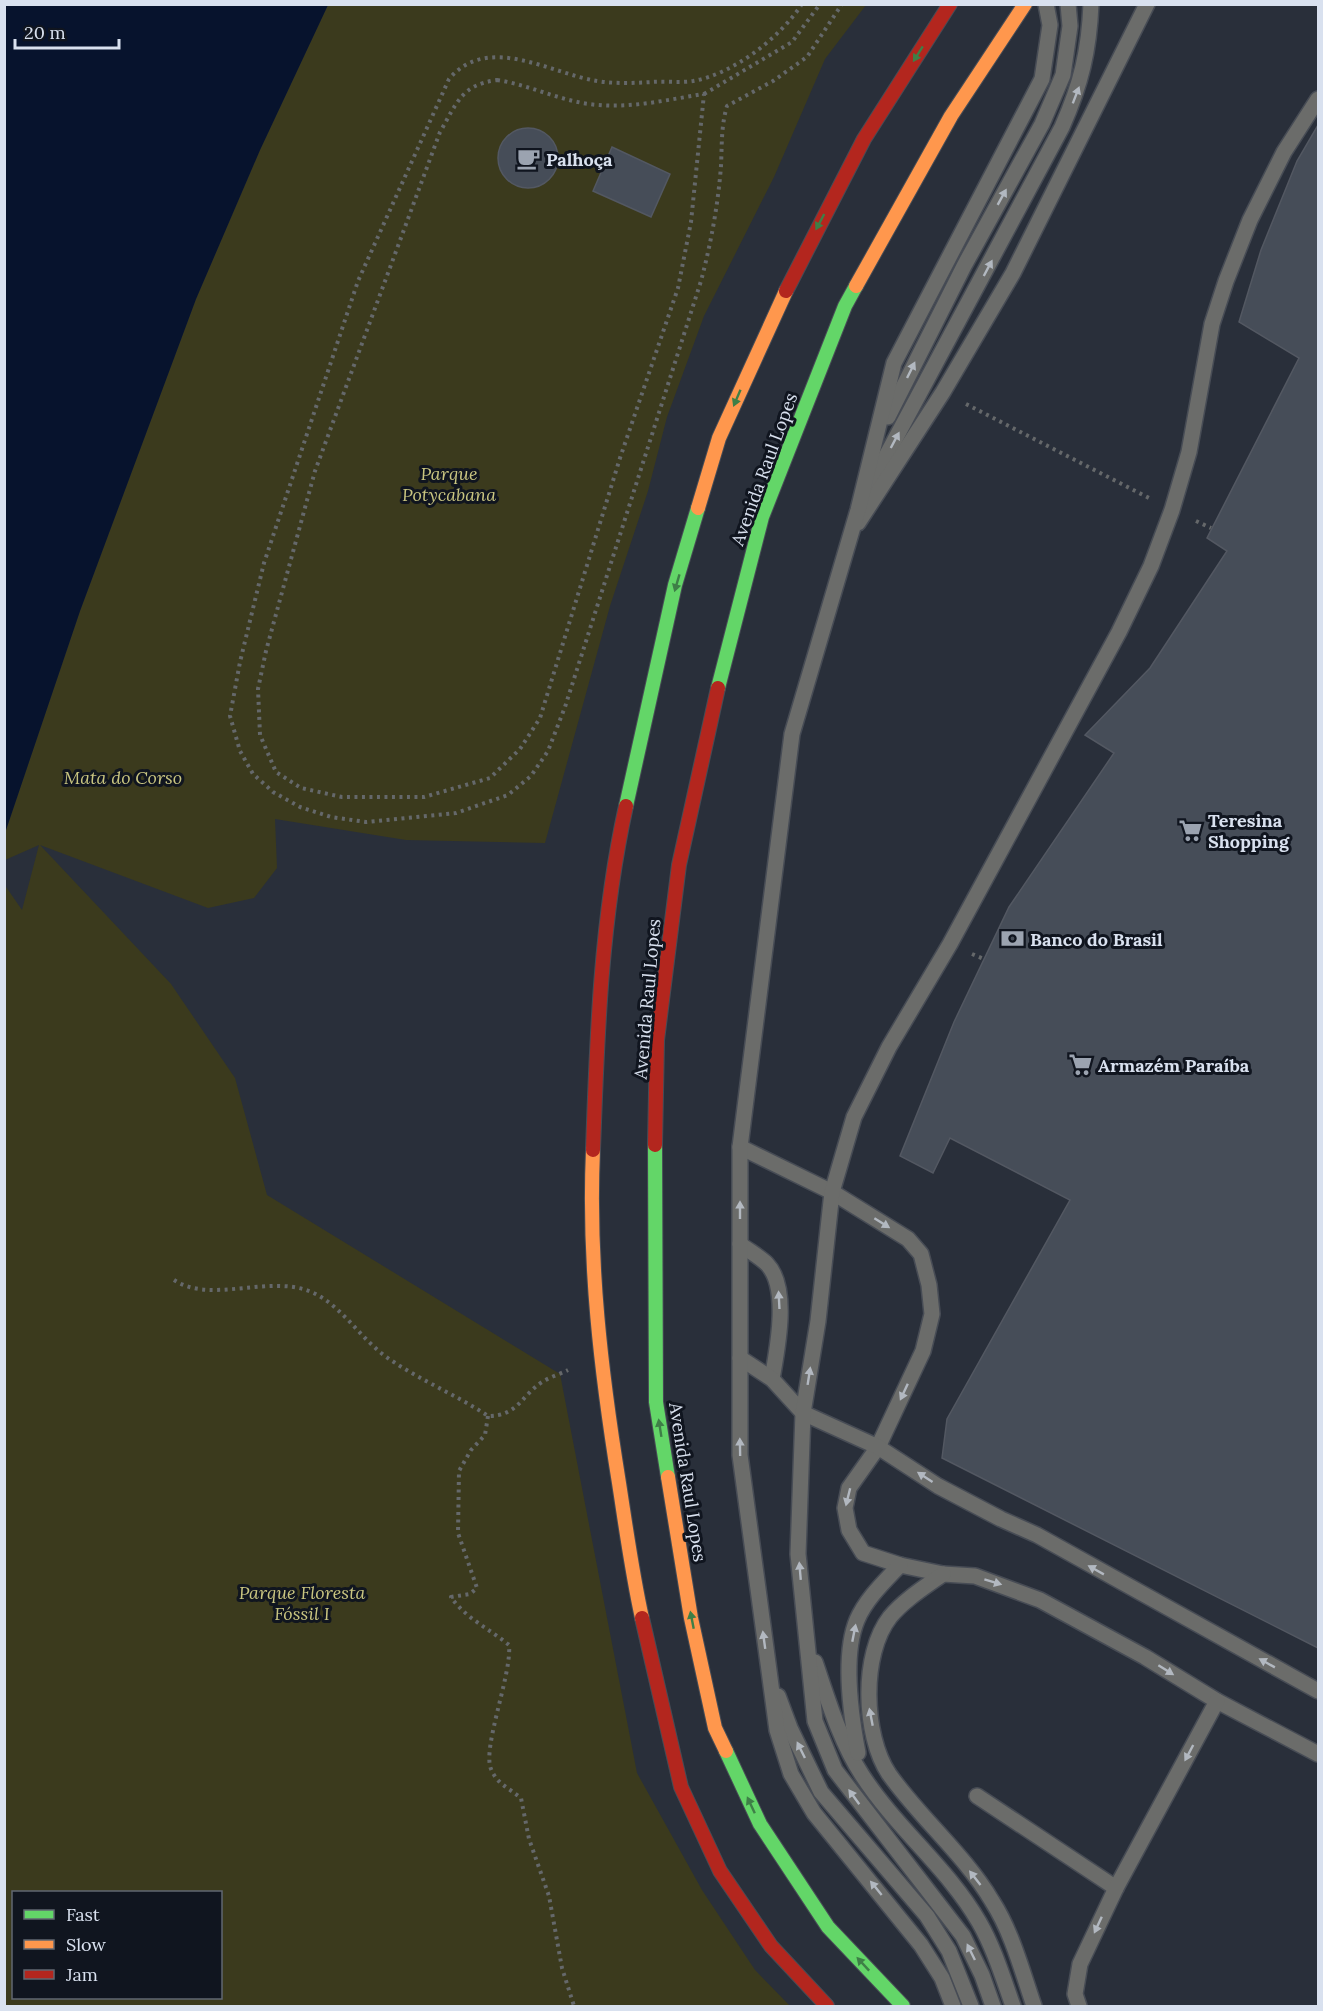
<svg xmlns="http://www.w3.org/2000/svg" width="1323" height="2011" font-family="Lora,serif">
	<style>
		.green { fill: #3b3a1d; fill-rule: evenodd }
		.water { fill: #07132d }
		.building { fill: #464d58; stroke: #535862; stroke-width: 1.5 }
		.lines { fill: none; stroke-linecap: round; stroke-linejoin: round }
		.lane-casing { stroke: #474c55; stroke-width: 18 }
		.fast-casing { stroke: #474c55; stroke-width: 16 }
		.slow-casing { stroke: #474c55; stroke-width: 16 }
		.jam-casing { stroke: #474c55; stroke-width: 16 }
		.path { stroke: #65686a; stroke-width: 4; stroke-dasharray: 3 4.5; stroke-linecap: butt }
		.lane { stroke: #6b6c6a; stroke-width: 15 }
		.fast { stroke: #63d668; stroke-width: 14 }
		.slow { stroke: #ff974d; stroke-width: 14 }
		.jam { stroke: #b3261e; stroke-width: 14 }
		.oneway { fill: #3e7f47 }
		.oneway2 { fill: #b2b8c0 }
		.labels { text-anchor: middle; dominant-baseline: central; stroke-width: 6; stroke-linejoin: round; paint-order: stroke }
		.poi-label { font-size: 18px; font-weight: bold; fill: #d9e1ef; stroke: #10151f; text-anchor: start }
		.street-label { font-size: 18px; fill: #d9e1ef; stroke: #10151f }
		.park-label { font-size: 18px; font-style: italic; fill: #c9c580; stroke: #10151f }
	</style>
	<rect width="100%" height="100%" fill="#292f3a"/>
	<path class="green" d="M 328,5 L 866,5 L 825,59 L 774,177 L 704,316 L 667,417 L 648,491 L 610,606 L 545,843 L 406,840 L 275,819 L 277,868 L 254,898 L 208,908 L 40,845 L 171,984 L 235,1078 L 267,1195 L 560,1374 L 637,1773 L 702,1890 L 755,1970 L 790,2006 L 5,2006 L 4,884 L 22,910 L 39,845 L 5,860 L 5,833 L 80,611 L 196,299 L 260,150 ZM 14,1892 L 220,1892 L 220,1998 L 14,1998 Z"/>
	<polygon class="water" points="5,4 328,5 260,150 196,299 80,611 5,833"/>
	<g class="building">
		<polygon points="1318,125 1318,1648 942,1458 947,1419 1070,1200 950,1138 933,1173 900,1156 954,1022 1009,907 1114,753 1085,735 1150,668 1227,551 1207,538 1299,358 1239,322 1261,250 1297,161"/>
		<circle cx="528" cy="158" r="30"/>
		<polygon points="612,147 670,174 651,217 593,191"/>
	</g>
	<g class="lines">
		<defs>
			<g id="lane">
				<polyline points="888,417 964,266 1042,124 1063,75 1070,26 1068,4"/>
				<path d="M 870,486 L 1062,127 C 1081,84 1089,51 1091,4"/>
				<polyline points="858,523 943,392 1013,273 1147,4"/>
				<polyline points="740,1147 832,1192 908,1239 921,1254 929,1285 932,1314 923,1351 878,1447 849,1488 845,1508 849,1530 863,1553 900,1565 943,1574 975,1576 1040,1600 1145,1657 1217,1701 1318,1754"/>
				<path d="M 740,1244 C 749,1251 760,1257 767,1264 C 790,1288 777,1350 772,1379"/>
				<polyline points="740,1358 772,1379 803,1413 878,1447 938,1486 1001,1519 1037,1535 1318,1691"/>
				<path d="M 943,1574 C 925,1587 904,1600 890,1617 C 861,1654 863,1735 889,1774 C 920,1818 964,1854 992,1901 C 1012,1932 1022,1971 1034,2006"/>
				<path d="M 815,1662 C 828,1700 840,1741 862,1775 C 896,1828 948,1868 979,1922 C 994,1948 1003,1978 1013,2006"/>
				<polyline points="778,1696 790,1728 821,1792 927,1916 949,1951 971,2006"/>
				<path d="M 858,1753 C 851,1716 842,1656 857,1620 C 866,1599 884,1582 900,1565"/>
				<polyline points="977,1796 1116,1888"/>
				<polyline points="953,2006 942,1978 921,1945 814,1813 791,1774 777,1730 740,1455 740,1147 792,734 858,510 894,363 1042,79 1050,25 1046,4"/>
				<polyline points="993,2006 982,1975 963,1936 835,1770 815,1721 798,1554 803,1413 818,1321 832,1192 854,1117 889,1047 950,944 1119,632 1151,566 1172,510 1189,452 1212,324 1226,281 1250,220 1284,152 1318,99"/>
				<polyline points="1079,2006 1075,1994 1080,1964 1116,1888 1217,1701"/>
			</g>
			<g id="fast">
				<polyline points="718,688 762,517 845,306 856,286"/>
				<polyline points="626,806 675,585 698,508"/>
				<polyline points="655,1145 656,1402 668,1477"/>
				<polyline points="726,1751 760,1824 828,1927 903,2006"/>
			</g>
			<g id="slow">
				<polyline points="856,286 951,116 1025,4"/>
				<polyline points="698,508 719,438 786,291"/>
				<path d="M 593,1150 C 588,1262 601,1372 619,1483 C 626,1528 632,1573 642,1618"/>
				<polyline points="668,1477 691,1618 715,1728 726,1751"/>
			</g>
			<g id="jam">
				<polyline points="786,291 864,139 950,4"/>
				<polyline points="655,1145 657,1040 679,865 718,688"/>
				<path d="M 593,1150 C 597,1035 601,919 626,806"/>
				<polyline points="642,1618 681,1787 720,1871 771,1946 827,2006"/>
			</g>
		</defs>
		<use href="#lane" class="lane-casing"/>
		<use href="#fast" class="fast-casing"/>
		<use href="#slow" class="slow-casing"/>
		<use href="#jam" class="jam-casing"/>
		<g class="path">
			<path d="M 802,4 C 780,38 733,74 693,81 C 680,83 665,81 652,82 C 634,83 616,84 597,81 C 549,73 488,33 449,79 L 358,281 L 264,563 L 240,662 L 230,716 L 240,751 L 253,774 L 273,792 L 300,807 L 331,817 L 366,822 L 456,813 L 508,795 L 531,776 L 548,751 L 565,707 L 701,281 C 711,243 718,205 721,166 C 722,145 721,126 727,106 L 773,81 L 807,57 L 842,4"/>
			<path d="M 497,80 C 531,85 564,103 599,105 C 634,108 671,99 704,94 L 691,222 L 678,288 L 620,458 L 540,718 L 520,749 L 490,778 L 424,797 L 342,797 L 301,788 L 276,772 L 260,735 L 258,689 L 266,651 L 315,471 L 440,132 C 457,103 461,85 497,80 Z"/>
			<polyline points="704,94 792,42 820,4"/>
			<polyline points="966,404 1149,498"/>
			<polyline points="1196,521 1211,528"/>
			<polyline points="972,954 984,959"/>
			<path d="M 174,1280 C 210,1304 267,1275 309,1291 C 340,1303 358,1336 385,1356 C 417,1379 455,1394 488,1416 C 518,1416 521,1396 542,1382 C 550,1377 560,1374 568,1370"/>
			<path d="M 488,1416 L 485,1435 L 471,1450 L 459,1471 L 458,1533 L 477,1588 L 470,1594 L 451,1597 C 465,1618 490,1629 509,1645 C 512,1674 482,1748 491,1769 C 497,1784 509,1788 521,1798 L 529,1839 L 549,1896 L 562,1968 L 574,2006"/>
		</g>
		<use href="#lane" class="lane"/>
		<use href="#fast" class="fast"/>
		<use href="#slow" class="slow"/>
		<use href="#jam" class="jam"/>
	</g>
	<defs><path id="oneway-solid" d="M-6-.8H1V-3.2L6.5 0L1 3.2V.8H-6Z" transform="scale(1.5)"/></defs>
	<g class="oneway">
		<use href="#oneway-solid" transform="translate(918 54) rotate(122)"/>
		<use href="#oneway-solid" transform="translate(820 222) rotate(118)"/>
		<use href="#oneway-solid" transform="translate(737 398) rotate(113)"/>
		<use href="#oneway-solid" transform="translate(677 583) rotate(106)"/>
		<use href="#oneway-solid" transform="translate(660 1428) rotate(-99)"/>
		<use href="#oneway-solid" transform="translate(692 1620) rotate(-101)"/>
		<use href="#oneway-solid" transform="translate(751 1805) rotate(-115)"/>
		<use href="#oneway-solid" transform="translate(863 1964) rotate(-133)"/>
	</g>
	<g class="oneway2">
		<use href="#oneway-solid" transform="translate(1076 95) rotate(-69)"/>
		<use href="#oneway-solid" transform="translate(1002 197) rotate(-61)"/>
		<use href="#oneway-solid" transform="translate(988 268) rotate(-62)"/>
		<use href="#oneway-solid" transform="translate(911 370) rotate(-64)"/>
		<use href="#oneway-solid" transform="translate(895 440) rotate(-62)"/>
		<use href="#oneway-solid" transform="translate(740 1210) rotate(-90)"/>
		<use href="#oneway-solid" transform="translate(882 1223) rotate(32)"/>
		<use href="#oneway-solid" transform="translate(779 1300) rotate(-93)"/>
		<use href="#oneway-solid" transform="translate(809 1376) rotate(-81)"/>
		<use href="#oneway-solid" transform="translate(904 1392) rotate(115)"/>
		<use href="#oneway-solid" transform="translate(740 1447) rotate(-91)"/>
		<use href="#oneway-solid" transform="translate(925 1477) rotate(-147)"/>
		<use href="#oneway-solid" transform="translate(848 1497) rotate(104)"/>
		<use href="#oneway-solid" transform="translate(1096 1570) rotate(-151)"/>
		<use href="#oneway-solid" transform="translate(800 1571) rotate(-95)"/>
		<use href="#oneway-solid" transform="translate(993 1582) rotate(17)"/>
		<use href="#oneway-solid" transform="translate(854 1633) rotate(-79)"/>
		<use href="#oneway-solid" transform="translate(764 1640) rotate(-98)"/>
		<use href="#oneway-solid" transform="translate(1267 1663) rotate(-151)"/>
		<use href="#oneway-solid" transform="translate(1166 1670) rotate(32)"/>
		<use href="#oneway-solid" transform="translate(871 1717) rotate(-101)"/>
		<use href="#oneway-solid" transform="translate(801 1750) rotate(-116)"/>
		<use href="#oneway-solid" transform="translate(1189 1753) rotate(118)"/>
		<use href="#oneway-solid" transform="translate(854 1797) rotate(-126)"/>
		<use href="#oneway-solid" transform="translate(975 1878) rotate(-128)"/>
		<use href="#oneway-solid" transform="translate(876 1888) rotate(-129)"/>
		<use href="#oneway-solid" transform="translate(1098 1925) rotate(115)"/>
		<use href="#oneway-solid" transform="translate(971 1952) rotate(-116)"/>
	</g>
	<defs>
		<symbol id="cafe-bare" viewBox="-9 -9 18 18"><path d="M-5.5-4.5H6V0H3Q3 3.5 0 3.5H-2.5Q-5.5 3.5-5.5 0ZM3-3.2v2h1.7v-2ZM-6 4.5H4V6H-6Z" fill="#9ba3b0" stroke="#10151f" stroke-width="2.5" paint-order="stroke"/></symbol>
		<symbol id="supermarket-bare" viewBox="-9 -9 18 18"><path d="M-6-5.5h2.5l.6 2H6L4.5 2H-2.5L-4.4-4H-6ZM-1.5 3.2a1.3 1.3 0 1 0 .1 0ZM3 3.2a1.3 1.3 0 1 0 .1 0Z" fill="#9ba3b0" stroke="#10151f" stroke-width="2.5" paint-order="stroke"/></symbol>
		<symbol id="bank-bare" viewBox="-9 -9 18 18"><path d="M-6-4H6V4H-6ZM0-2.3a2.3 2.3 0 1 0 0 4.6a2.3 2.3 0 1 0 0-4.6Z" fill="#9ba3b0" stroke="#10151f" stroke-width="2.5" paint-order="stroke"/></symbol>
	</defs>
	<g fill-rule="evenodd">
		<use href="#cafe-bare" x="512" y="142" width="33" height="33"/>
		<use href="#supermarket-bare" x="1174" y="814" width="33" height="33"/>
		<use href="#bank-bare" x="996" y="922" width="33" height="33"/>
		<use href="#supermarket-bare" x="1064" y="1048" width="33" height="33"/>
	</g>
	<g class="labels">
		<g class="poi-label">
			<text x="546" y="159">Palhoça</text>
			<text x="1208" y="820">Teresina<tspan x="1208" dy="21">Shopping</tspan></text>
			<text x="1030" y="939">Banco do Brasil</text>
			<text x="1098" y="1065">Armazém Paraíba</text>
		</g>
		<g class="street-label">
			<text transform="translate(764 469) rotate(-70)">Avenida Raul Lopes</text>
			<text transform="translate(647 999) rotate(-85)">Avenida Raul Lopes</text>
			<text transform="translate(688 1482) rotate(81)">Avenida Raul Lopes</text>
		</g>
		<g class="park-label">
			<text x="449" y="473">Parque<tspan x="449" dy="21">Potycabana</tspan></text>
			<text x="123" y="777">Mata do Corso</text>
			<text x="302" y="1592">Parque Floresta<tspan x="302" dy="21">Fóssil I</tspan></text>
		</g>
	</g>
	<rect width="1323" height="2011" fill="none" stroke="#d9e1ef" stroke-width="12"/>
	<rect x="12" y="1891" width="210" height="108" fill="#10151f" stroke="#606772" stroke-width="1.5"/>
	<rect x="24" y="1910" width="30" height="9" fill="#63d668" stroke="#606772" stroke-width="1.5"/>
	<text x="66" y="1921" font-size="18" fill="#d9e1ef">Fast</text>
	<rect x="24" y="1940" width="30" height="9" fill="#ff974d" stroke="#606772" stroke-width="1.5"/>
	<text x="66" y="1951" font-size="18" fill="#d9e1ef">Slow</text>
	<rect x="24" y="1970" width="30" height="9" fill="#b3261e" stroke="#606772" stroke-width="1.5"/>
	<text x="66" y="1981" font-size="18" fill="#d9e1ef">Jam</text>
	<path d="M15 39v9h104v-9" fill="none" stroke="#d9e1ef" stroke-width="3"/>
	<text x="24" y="39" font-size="18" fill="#d9e1ef" stroke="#10151f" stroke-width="4.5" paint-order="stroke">20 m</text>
</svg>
